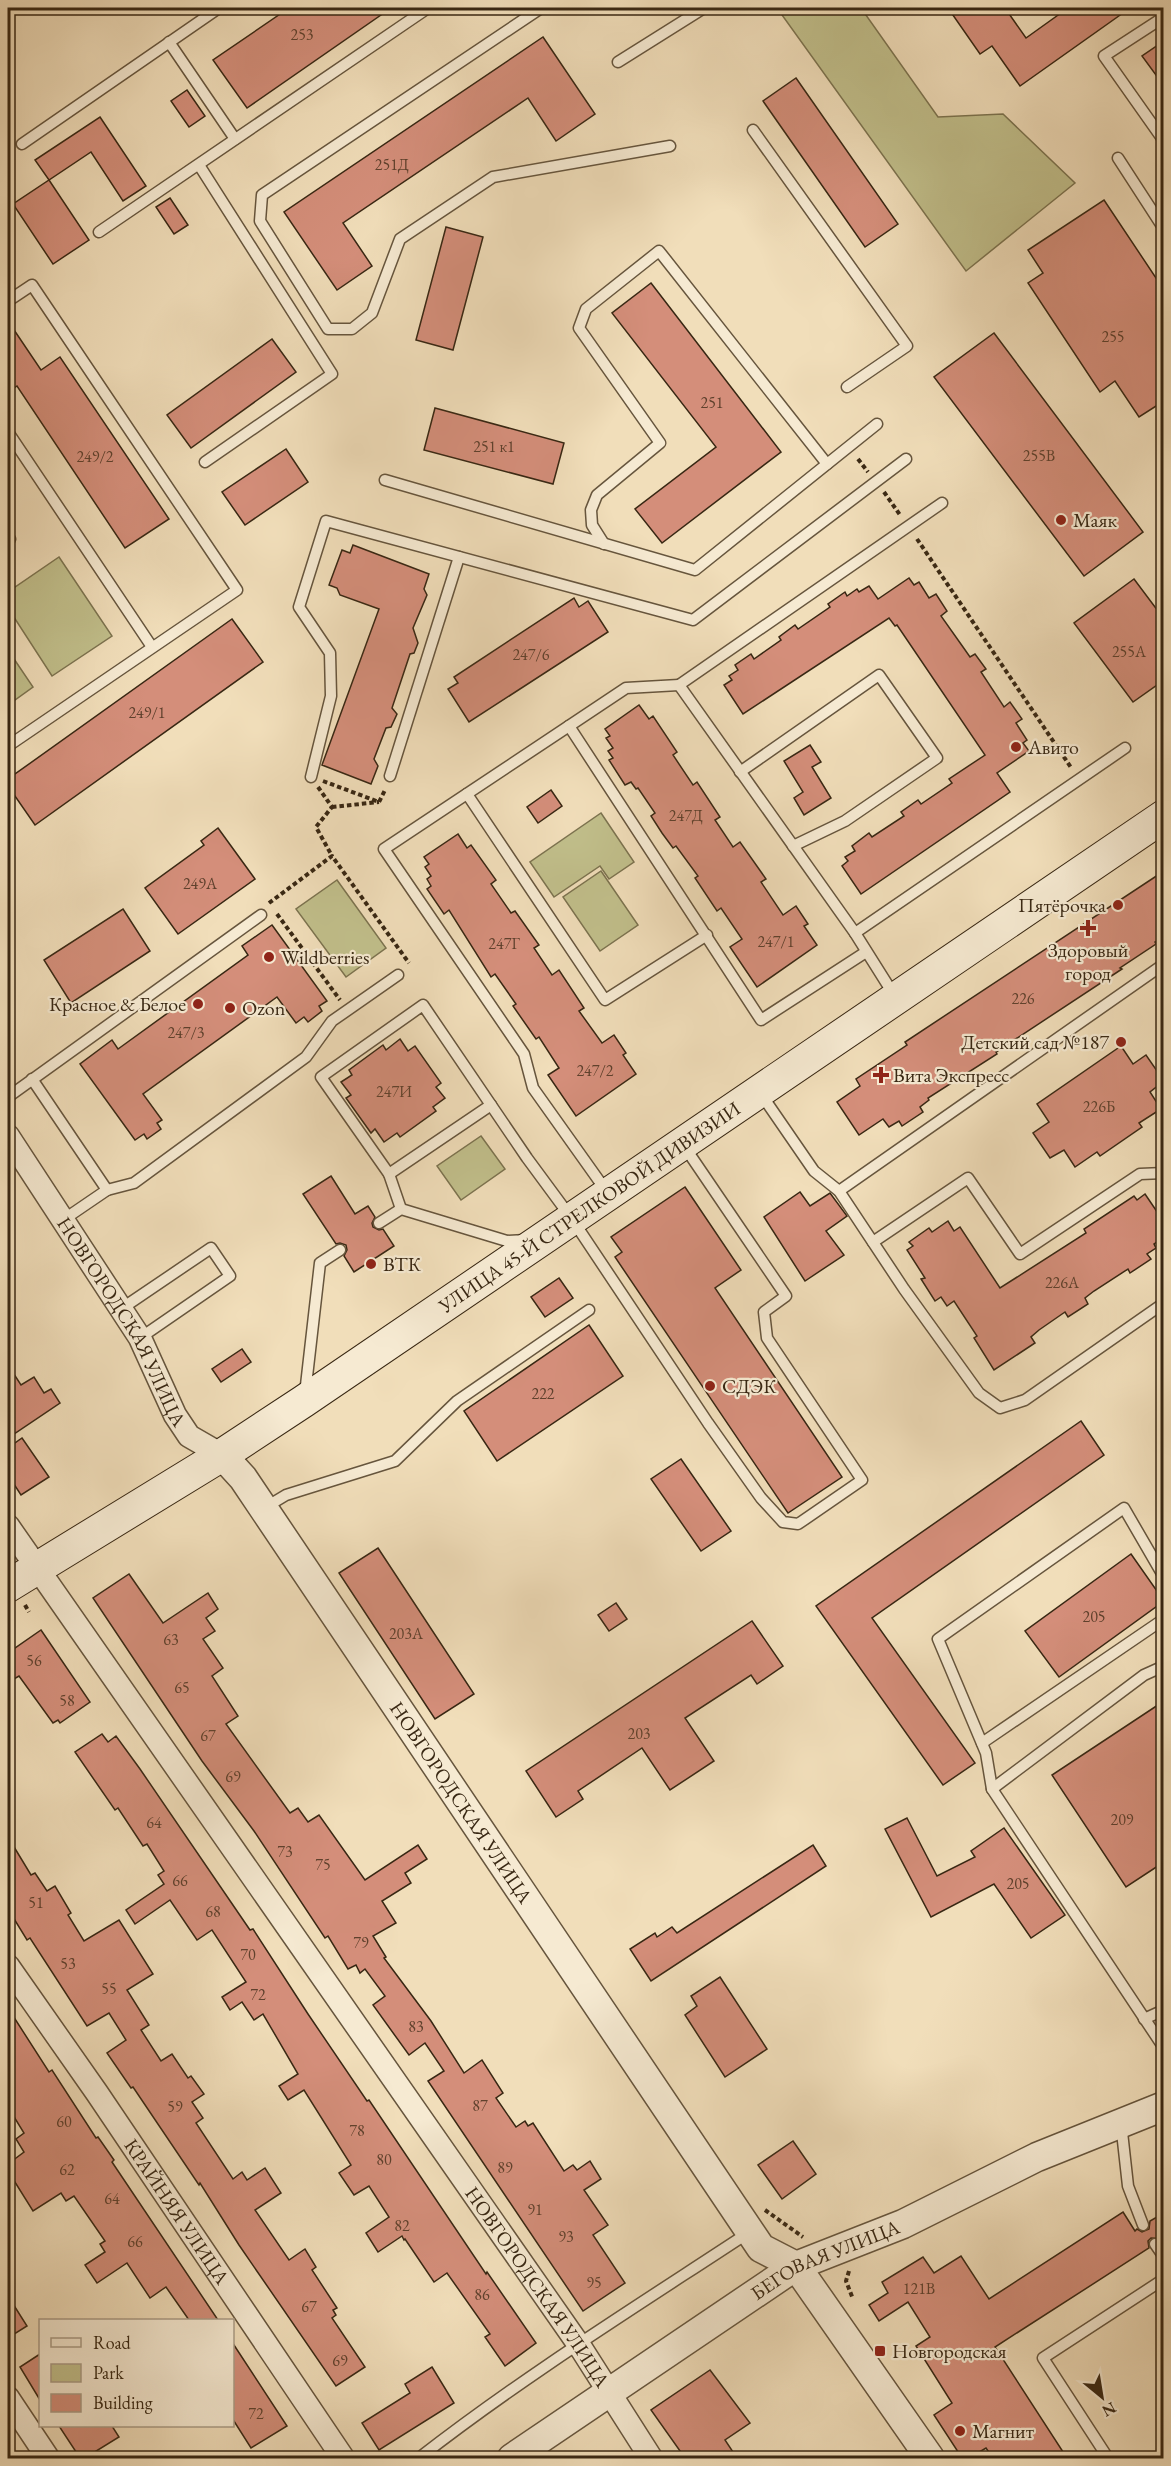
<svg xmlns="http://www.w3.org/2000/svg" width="1171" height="2466" font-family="'EB Garamond',serif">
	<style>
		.green { fill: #c1bf8b; stroke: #7c734f; stroke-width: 1.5 }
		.building { fill: #d48e7a; stroke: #382713; stroke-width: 1.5 }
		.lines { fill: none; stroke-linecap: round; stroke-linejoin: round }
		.service-casing { stroke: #66553d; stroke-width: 13 }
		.minor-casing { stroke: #66553d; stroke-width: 25 }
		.tertiary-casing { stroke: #66553d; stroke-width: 31 }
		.secondary-casing { stroke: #382713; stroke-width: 34 }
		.path { stroke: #382713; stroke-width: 4; stroke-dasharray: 4.5 3; stroke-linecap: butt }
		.service { stroke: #f6ead2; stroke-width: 10 }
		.minor { stroke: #f6ead2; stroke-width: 22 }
		.tertiary { stroke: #f6ead2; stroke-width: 28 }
		.secondary { stroke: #f6ead2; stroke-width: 32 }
		.poi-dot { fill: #8f2418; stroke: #f6ead2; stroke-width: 2 }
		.labels { text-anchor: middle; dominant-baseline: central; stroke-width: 4.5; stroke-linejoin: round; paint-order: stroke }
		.number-label { font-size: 16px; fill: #5f412d }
		.poi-label { font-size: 20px; fill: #382713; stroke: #f6ead2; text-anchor: start }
		.street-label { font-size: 20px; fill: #382713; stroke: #f6ead2 }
	</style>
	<rect width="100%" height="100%" fill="#f1deba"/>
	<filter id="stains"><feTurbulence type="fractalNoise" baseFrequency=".00333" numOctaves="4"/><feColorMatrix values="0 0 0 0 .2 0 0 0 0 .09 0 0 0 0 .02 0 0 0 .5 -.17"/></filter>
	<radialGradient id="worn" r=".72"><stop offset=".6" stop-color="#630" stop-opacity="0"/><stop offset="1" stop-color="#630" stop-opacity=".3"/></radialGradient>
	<g class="green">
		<polygon points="777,8 861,8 938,117 1003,114 1075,183 966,271"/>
		<polygon points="59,557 112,636 52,676 8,608 8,592"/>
		<polygon points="8,650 33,687 8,705"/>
		<polygon points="601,813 634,862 609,879 600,866 554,897 530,862"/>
		<polygon points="601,871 638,925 600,951 563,897"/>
		<polygon points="337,880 386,948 346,977 296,909"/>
		<polygon points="481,1136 505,1169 461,1200 437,1166"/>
	</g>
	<g class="building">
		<polygon points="289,8 391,8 247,108 213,60"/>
		<polygon points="948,8 1005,8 1026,38 1068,8 1130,8 1020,86 992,46 980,54"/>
		<polygon points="543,37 595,114 556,141 528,98 343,223 372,266 337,290 284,212"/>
		<polygon points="1164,41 1164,86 1142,56"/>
		<polygon points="796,78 898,224 865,247 763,101"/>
		<polygon points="187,90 205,116 189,127 171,101"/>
		<polygon points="100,117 146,186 123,201 91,152 49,180 35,160"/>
		<polygon points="49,180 89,240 53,264 13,204"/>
		<polygon points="170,198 188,225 174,234 156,207"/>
		<polygon points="1104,200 1164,290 1164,401 1139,417 1115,381 1100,392 1028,283 1043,273 1028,250"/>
		<polygon points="446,227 483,237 453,350 416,340"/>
		<polygon points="651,283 781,452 662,543 635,509 716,447 612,313"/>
		<polygon points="8,321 41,370 60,357 169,519 125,548 17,386 8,392"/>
		<polygon points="994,333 1143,532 1084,576 934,377"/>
		<polygon points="272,339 296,372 191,448 167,415"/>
		<polygon points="435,408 564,443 553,484 424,450"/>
		<polygon points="286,449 308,482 245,525 222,492"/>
		<polygon points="353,545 429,574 424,589 427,595 413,628 418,643 414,653 410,654 392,708 397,714 391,727 386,728 374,759 378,766 371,784 322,765 379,609 340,595 337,588 329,585 342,550 350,553"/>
		<polygon points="909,578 914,585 919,582 929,598 936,594 947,611 941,616 963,647 970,657 975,654 986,669 981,672 1004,707 1010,702 1022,719 1016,723 1027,740 1023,743 1029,751 997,773 1010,792 861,894 842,866 848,861 845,857 855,851 852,846 869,833 872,837 904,816 901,812 918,800 921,804 952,783 949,779 985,755 897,625 895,626 889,618 743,714 724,685 732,680 729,676 738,670 735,665 751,654 754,659 781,640 779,637 795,625 798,629 830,607 828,604 845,592 847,596 857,589 859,592 869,586 878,599"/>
		<polygon points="1134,579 1164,619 1164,680 1133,702 1074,623"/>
		<polygon points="574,598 579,607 588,601 608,632 469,722 448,689 458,683 454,677"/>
		<polygon points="232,619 263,662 35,825 8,786 8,779"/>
		<polygon points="639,705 649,719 653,716 677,752 673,755 693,785 697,782 720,817 715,820 733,847 740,842 766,879 761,882 783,915 796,906 808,924 804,926 817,945 757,987 730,947 742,939 721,908 717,911 695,878 698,876 676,846 673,848 662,833 651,816 655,813 638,788 636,789 631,782 625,785 609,760 613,758 608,751 613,748 606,738 610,736 605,729"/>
		<polygon points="810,745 821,762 812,767 831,798 804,815 794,798 803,792 784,761"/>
		<polygon points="551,790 562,806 538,823 527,807"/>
		<polygon points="218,828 255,879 178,934 145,888 204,845 201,841"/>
		<polygon points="458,834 467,848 471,845 496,880 491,884 511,913 515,911 539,945 534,948 552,975 559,970 584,1008 579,1011 602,1043 614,1035 626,1053 623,1055 636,1074 576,1116 548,1075 559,1068 539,1037 536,1039 513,1006 516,1004 495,974 491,977 449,910 444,914 427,889 431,886 427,879 431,876 425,867 429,864 424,857"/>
		<polygon points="1164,871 1164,936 1155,942 1156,944 1120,968 1122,969 996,1052 997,1054 928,1098 929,1100 920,1107 923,1112 902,1126 899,1121 889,1127 883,1119 859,1135 837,1102 860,1086 856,1079 907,1045 905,1042"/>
		<polygon points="123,909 150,951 71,1003 44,960"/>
		<polygon points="272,925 327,1001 319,1006 322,1011 308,1022 304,1017 296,1023 277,997 143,1094 162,1120 157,1123 161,1129 147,1139 144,1134 135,1140 80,1064 112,1040 118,1049 248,955 242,946"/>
		<polygon points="400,1039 408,1051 415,1046 441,1083 436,1087 445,1098 433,1107 436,1111 400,1137 397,1133 384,1142 375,1129 371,1133 346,1098 351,1095 341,1082 352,1075 349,1070 383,1045 386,1050"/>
		<polygon points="1121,1046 1133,1064 1146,1055 1164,1081 1150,1092 1161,1109 1139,1123 1142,1127 1100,1156 1097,1152 1075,1167 1064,1150 1050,1158 1033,1133 1049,1122 1037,1104"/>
		<polygon points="331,1176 355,1214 368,1206 375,1217 372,1223 373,1227 379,1230 383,1229 394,1246 354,1272 344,1256 347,1250 346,1245 340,1243 336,1244 303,1194"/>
		<polygon points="685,1187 741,1270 715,1288 842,1477 788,1513 615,1257 622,1252 611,1237"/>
		<polygon points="800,1192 810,1206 830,1193 847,1216 826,1231 844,1255 805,1281 764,1217"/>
		<polygon points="1145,1194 1164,1222 1164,1237 1154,1244 1156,1248 1147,1254 1151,1259 1130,1273 1128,1269 1094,1291 1085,1298 1088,1304 1068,1317 1065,1312 1039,1330 1031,1337 1035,1343 994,1370 974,1338 977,1336 954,1301 947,1306 941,1297 935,1301 921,1279 925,1278 907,1250 913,1246 909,1242 929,1228 932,1232 948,1221 954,1231 960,1227 1000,1288 1086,1233 1084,1229 1134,1196 1137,1200"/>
		<polygon points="559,1278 573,1298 545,1317 531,1297"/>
		<polygon points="589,1325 623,1376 497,1461 464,1411"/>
		<polygon points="242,1349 251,1362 221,1382 212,1369"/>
		<polygon points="8,1365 21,1385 34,1377 44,1393 51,1389 60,1403 8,1438"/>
		<polygon points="1081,1421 1104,1455 872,1618 975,1763 943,1785 816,1606"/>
		<polygon points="22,1438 49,1477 21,1495 8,1475 8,1448"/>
		<polygon points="681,1459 731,1531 701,1551 651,1479"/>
		<polygon points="378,1548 474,1694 435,1719 339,1573"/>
		<polygon points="1131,1554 1164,1601 1059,1677 1025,1631"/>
		<polygon points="129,1574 163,1623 208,1593 218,1609 206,1618 215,1631 203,1639 223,1668 212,1676 238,1716 226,1724 290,1813 298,1808 308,1822 319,1815 365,1880 418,1845 427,1859 405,1873 411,1883 382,1901 396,1923 373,1936 386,1957 384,1958 431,2021 464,2073 482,2060 503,2093 496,2098 516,2127 525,2121 528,2126 533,2123 564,2171 573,2165 577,2170 590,2161 601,2179 584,2190 608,2225 593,2235 625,2283 583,2311 428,2081 444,2071 425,2043 409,2055 373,2005 385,1996 365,1969 360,1973 356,1965 348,1969 328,1936 325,1938 254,1831 202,1761 93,1598"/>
		<polygon points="616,1603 627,1619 609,1631 598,1615"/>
		<polygon points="752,1621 783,1666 757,1684 751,1675 685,1718 714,1761 670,1790 642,1748 578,1791 583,1799 556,1817 526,1771"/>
		<polygon points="41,1630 90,1702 60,1723 58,1720 53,1723 19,1676 14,1679 8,1668 8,1653"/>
		<polygon points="1164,1701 1164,1862 1126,1887 1052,1775"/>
		<polygon points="102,1734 108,1742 116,1736 140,1769 250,1930 253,1929 308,2014 367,2101 369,2100 486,2274 487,2272 536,2343 505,2366 485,2337 490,2334 447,2273 434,2282 405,2239 404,2240 402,2236 378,2252 366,2233 389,2217 369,2186 354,2195 339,2173 351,2165 304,2090 288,2100 279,2086 298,2074 263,2014 254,2020 242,2002 230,2010 222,1997 246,1982 212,1930 197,1940 170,1900 135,1924 126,1910 164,1884 158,1875 164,1871 147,1844 143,1846 118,1808 115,1810 75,1752"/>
		<polygon points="907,1818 937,1876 975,1857 971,1851 1004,1828 1065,1915 1031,1938 994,1884 931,1917 885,1829"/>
		<polygon points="8,1837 31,1875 35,1873 47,1891 55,1886 71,1913 68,1915 84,1941 119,1920 153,1974 127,1990 149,2025 141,2030 161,2061 172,2054 188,2078 191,2076 204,2094 192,2102 203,2118 196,2123 233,2179 242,2172 247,2180 265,2168 281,2193 255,2210 289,2260 305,2249 316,2267 312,2270 337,2308 333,2310 336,2315 332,2318 365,2367 336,2386 239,2245 200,2183 199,2185 133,2087 131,2088 107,2053 126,2040 109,2013 87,2026 30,1938 27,1940 8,1909"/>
		<polygon points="813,1845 826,1866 651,1981 630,1949 655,1933 657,1937 672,1927 677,1933"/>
		<polygon points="720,1977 767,2049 725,2077 685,2015 697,2006 691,1996"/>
		<polygon points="8,2008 49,2072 52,2070 96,2138 98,2137 114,2160 112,2162 218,2320 189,2320 166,2287 150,2298 127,2263 97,2283 85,2265 105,2252 100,2244 105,2241 74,2196 66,2201 61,2193 33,2211 8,2171 8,2164 24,2152 16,2139 24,2133 8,2107"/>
		<polygon points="793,2141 816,2174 782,2199 758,2165"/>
		<polygon points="1123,2212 1135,2231 1137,2229 1142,2232 1149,2229 1150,2221 1164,2213 1164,2239 1151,2238 1148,2241 1149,2248 995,2347 1067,2458 993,2458 986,2448 969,2458 962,2458 934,2415 952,2403 916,2346 930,2337 908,2302 879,2321 869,2305 888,2293 882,2282 923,2257 934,2273 961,2256 989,2299"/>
		<polygon points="8,2296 27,2326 8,2338"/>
		<polygon points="232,2342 287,2426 251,2448 232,2418"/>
		<polygon points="40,2354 40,2400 20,2367"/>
		<polygon points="432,2367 454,2403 379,2450 362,2423 410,2393 405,2384"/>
		<polygon points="710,2370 750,2423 725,2440 737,2458 685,2458 651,2410"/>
		<polygon points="59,2426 112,2426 119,2437 85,2458 80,2458"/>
	</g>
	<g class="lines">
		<defs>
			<g id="service">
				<polyline points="541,8 262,195 260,221 328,329 352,329 372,313 400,239 493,177 670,146"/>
				<polyline points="1164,17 1104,56 1164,141"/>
				<polyline points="169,42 235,139"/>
				<polyline points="618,62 704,8"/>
				<polyline points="753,130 907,346 847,387"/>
				<polyline points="22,144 219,8"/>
				<polyline points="1118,158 1164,229"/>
				<polyline points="199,165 332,374 205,462"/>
				<polyline points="99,232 428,8"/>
				<polyline points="8,301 32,285 237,590 8,746"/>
				<polyline points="8,432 152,647"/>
				<polyline points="385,480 695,570 877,424"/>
				<polyline points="8,536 10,539"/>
				<polyline points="604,544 592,525 591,510 597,495 660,443 579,328 586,309 659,251 827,464"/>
				<polyline points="679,685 626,688 569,726 761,1020 866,952"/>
				<polyline points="569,726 384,849 524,1054 533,1088 607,1192"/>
				<polyline points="740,772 879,675 937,758 845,821 793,846"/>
				<polyline points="390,776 459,557"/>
				<polyline points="311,777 331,696 330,653 299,607 326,521 693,620 906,459"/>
				<polyline points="467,794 605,1000 707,935"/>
				<polyline points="855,933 1125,748"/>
				<polyline points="894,995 855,933 679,685 942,503"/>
				<polyline points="32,1079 107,1190 63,1220"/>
				<polyline points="761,1094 814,1171 839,1191 904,1289 979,1393 1000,1408 1025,1400 1164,1303"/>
				<polyline points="8,1097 261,915"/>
				<polyline points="389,1174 491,1105"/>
				<polyline points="107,1190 134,1183 306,1057 332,1021 398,975"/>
				<polyline points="839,1191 1164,964"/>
				<polyline points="401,1209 389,1174 321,1077 423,1005 527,1158 572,1219 708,1423 761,1498 783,1522 798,1524 862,1480 767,1338 764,1312 786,1296 684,1146"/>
				<polyline points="379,1223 401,1209 507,1241 526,1240"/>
				<polyline points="873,1242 968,1178 1020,1254 1140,1174 1164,1173"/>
				<polyline points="121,1309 211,1248 230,1276 140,1338"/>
				<polyline points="305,1394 320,1263 340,1250"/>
				<polyline points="266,1507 286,1495 395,1461 457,1401 589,1310"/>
				<polyline points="1164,1577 1124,1508 938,1639 986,1753 992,1789 1164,2048"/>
				<polyline points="982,1743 1164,1619"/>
				<polyline points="992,1789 1144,1675 1164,1666"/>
				<polyline points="1144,2019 1164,2010"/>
				<polyline points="1121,2123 1128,2186 1143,2225"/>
				<polyline points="1155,2244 1164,2257"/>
				<path d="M 419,2458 C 523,2377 637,2306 748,2233"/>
				<polyline points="1108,2458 1043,2358 1164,2279"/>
			</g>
			<g id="minor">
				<path id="s1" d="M 8,1136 L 140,1338 L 175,1415 L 189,1436 L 222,1455"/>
				<path id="s2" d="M 8,1526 L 579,2345 L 651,2458"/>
				<path id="s3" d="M 8,1966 L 97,2093 L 343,2458"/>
				<polyline points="8,2398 48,2458"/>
			</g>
			<g id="tertiary">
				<path id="s4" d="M 222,1455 L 243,1478 L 761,2248 L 796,2266 L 930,2458"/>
				<path id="s5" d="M 512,2458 L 796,2266 L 903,2224 L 1037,2157 L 1164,2106"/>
			</g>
			<g id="secondary">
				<path id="s6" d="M 8,1586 L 222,1455 L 304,1401 L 1164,816"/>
			</g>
		</defs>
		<use href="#service" class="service-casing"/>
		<use href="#minor" class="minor-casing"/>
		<use href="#tertiary" class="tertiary-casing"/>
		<use href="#secondary" class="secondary-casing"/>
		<g class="path">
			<polyline points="858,459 868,472"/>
			<polyline points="884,492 900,515"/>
			<polyline points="917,539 1072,769"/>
			<polyline points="323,781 379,802 385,790"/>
			<polyline points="318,787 332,807 316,827 332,856"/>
			<polyline points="332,807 379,802"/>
			<polyline points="269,903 332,856 409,963"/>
			<polyline points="277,914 340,1000"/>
			<polyline points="25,1605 29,1612"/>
			<polyline points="765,2210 803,2237"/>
			<polyline points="849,2271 846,2281 853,2299"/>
		</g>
		<use href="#service" class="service"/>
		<use href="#minor" class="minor"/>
		<use href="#tertiary" class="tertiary"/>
		<use href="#secondary" class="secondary"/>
	</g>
	<g class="poi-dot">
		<circle cx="1061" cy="520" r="6"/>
		<circle cx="1016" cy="747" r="6"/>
		<circle cx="1118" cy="905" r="6"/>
		<path d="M1085 919h6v6h6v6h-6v6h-6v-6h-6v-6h6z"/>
		<circle cx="269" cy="957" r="6"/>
		<circle cx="198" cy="1004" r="6"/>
		<circle cx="230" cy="1008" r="6"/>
		<circle cx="1121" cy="1042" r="6"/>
		<path d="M878 1066h6v6h6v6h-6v6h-6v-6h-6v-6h6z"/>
		<circle cx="371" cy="1264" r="6"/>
		<circle cx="710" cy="1386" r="6"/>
		<rect x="874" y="2345" width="12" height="12" rx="3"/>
		<circle cx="960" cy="2431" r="6"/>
	</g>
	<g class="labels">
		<g class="number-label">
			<text x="302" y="34">253</text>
			<text x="392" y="164">251Д</text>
			<text x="1113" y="336">255</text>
			<text x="712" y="402">251</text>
			<text x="494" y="446">251 к1</text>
			<text x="1039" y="455">255В</text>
			<text x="95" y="456">249/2</text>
			<text x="1129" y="651">255А</text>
			<text x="531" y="654">247/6</text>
			<text x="147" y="712">249/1</text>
			<text x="686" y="815">247Д</text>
			<text x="200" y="883">249А</text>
			<text x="776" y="941">247/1</text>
			<text x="504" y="943">247Г</text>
			<text x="1023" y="998">226</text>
			<text x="186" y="1032">247/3</text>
			<text x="595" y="1070">247/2</text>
			<text x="394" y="1091">247И</text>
			<text x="1099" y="1106">226Б</text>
			<text x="1062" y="1282">226А</text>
			<text x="543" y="1393">222</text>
			<text x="1094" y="1616">205</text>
			<text x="406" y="1633">203А</text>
			<text x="171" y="1639">63</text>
			<text x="34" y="1660">56</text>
			<text x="182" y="1687">65</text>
			<text x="67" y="1700">58</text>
			<text x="639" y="1733">203</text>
			<text x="208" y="1735">67</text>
			<text x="233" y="1776">69</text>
			<text x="1122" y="1819">209</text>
			<text x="154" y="1822">64</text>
			<text x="285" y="1851">73</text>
			<text x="323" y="1864">75</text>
			<text x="180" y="1880">66</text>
			<text x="1018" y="1883">205</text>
			<text x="36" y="1902">51</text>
			<text x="213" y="1911">68</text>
			<text x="361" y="1942">79</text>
			<text x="248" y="1954">70</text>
			<text x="68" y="1963">53</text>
			<text x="109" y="1988">55</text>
			<text x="258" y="1994">72</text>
			<text x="416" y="2026">83</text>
			<text x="480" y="2105">87</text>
			<text x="175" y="2106">59</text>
			<text x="64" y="2121">60</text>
			<text x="357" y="2130">78</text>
			<text x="384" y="2159">80</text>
			<text x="505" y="2167">89</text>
			<text x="67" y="2169">62</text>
			<text x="112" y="2198">64</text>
			<text x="535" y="2209">91</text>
			<text x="402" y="2225">82</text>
			<text x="566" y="2236">93</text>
			<text x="135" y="2241">66</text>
			<text x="594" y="2282">95</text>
			<text x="919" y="2288">121В</text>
			<text x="482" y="2294">86</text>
			<text x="309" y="2306">67</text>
			<text x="340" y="2360">69</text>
			<text x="256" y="2413">72</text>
		</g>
		<g class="poi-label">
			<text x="1073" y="520">Маяк</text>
			<text x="1028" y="747">Авито</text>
			<text x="1106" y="905" text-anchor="end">Пятёрочка</text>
			<text x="1088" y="950" text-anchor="middle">Здоровый<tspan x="1088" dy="23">город</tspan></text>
			<text x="281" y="957">Wildberries</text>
			<text x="186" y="1004" text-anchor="end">Красное &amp; Белое</text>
			<text x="242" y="1008">Ozon</text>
			<text x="1109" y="1042" text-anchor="end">Детский сад №187</text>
			<text x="893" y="1075">Вита Экспресс</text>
			<text x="383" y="1264">ВТК</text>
			<text x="722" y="1386">СДЭК</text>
			<text x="892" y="2351">Новгородская</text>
			<text x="972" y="2431">Магнит</text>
		</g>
		<g class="street-label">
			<text stroke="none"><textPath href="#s6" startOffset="694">УЛИЦА 45-Й СТРЕЛКОВОЙ ДИВИЗИИ</textPath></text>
			<text stroke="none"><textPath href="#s1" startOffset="218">НОВГОРОДСКАЯ УЛИЦА</textPath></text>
			<text stroke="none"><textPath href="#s4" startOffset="422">НОВГОРОДСКАЯ УЛИЦА</textPath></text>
			<text stroke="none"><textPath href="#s3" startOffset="298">КРАЙНЯЯ УЛИЦА</textPath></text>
			<text stroke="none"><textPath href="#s5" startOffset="372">БЕГОВАЯ УЛИЦА</textPath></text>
			<text stroke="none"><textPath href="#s2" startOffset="927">НОВГОРОДСКАЯ УЛИЦА</textPath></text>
		</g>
	</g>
	<rect width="1171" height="2466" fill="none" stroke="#f1deba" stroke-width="30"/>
	<rect x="9" y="9" width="1153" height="2448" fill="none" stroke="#382713" stroke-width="3"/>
	<rect x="15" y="15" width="1141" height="2436" fill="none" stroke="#382713" stroke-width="1.5"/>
	<rect x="39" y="2319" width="195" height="108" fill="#f6ead2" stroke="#aa9c86" stroke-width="1.5"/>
	<rect x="51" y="2338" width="30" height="9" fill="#f6ead2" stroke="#aa9c86" stroke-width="1.5"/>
	<text x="93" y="2349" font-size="18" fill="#382713">Road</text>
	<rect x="51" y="2364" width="30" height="18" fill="#c1bf8b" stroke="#aa9c86" stroke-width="1.5"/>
	<text x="93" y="2379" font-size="18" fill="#382713">Park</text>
	<rect x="51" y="2394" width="30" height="18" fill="#d48e7a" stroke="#aa9c86" stroke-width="1.5"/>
	<text x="93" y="2409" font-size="18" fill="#382713">Building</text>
	<g transform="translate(1102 2397) rotate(150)" stroke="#f6ead2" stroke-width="4.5" paint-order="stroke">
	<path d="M0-4.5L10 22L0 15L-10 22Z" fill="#382713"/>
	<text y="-9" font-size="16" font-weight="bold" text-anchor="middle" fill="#382713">N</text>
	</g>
	<rect width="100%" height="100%" filter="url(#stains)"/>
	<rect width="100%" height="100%" fill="url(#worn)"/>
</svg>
